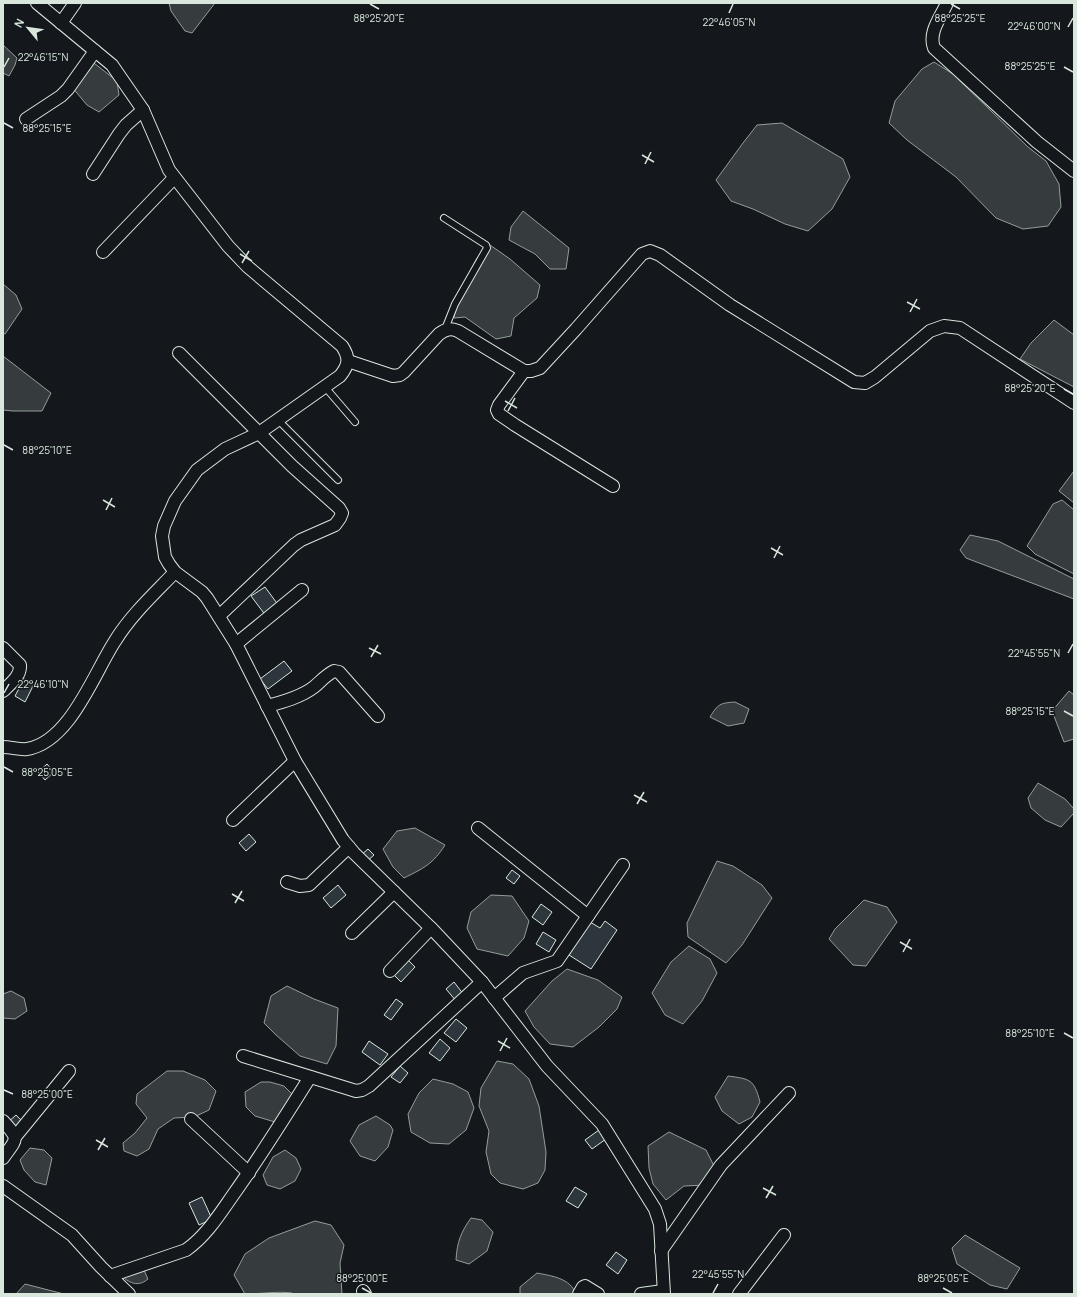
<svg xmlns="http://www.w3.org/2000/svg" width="1077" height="1297" font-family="Manrope,sans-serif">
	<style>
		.water { fill: #363b3e; stroke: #939e99 }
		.building { fill: #2c363c; stroke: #d8e6dc }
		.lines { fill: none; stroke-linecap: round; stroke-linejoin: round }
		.service-casing { stroke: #d8e6dc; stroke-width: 8 }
		.minor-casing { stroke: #d8e6dc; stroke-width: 14 }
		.service { stroke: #14181c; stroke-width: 6 }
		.minor { stroke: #14181c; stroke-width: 12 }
		.ticks { fill: none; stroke: #d8e6dc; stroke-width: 1.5 }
		.ticks-label { font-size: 10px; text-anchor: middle; fill: #d8e6dc; stroke: #14181c; stroke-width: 3; stroke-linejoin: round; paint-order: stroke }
	</style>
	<rect width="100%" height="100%" fill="#14181c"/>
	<g class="water">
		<polygon points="169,3 215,3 192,33 185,31 171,11"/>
		<polygon points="3,45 17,58 15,65 9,76 3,73"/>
		<polygon points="90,60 117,81 119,95 99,112 87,105 72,87"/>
		<polygon points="934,62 953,74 1028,147 1046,161 1059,184 1061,207 1048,226 1023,229 996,218 956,177 907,140 889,123 895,101 922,69"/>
		<polygon points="782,123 843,159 850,177 832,209 808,231 785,224 753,209 731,201 716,180 743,143 757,125"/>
		<polygon points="523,211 569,248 566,269 550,269 535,254 509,240 511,227"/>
		<polygon points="490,245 510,259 540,285 537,298 514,318 511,336 496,339 465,317 454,318 458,295 477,258"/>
		<polygon points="3,284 16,295 22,309 5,334 3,333"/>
		<polygon points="1054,320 1074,335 1074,387 1020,359 1031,343"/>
		<polygon points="3,356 51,393 42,411 13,411 3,410"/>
		<polygon points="1074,471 1074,503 1059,491"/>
		<polygon points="1062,500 1074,510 1074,574 1035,554 1027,546 1053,504"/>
		<polygon points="970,535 998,541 1074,579 1074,599 966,558 960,550"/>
		<polygon points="1069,691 1074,695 1074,739 1064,742 1052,711"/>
		<path d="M 735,702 L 749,709 L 744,723 L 728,726 L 710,717 C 718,704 720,703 735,702 Z"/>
		<polygon points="1038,783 1065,799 1074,809 1074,813 1061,827 1045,820 1031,808 1028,798"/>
		<path d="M 415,828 L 445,845 C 433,864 424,868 404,878 L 393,867 L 383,849 L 397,831 Z"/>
		<polygon points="717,861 733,866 762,885 772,898 742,945 726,963 688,937 687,923"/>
		<polygon points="491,895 512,896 529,921 524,938 508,956 477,949 467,928 471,912"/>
		<polygon points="864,900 887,907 897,922 866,966 853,965 829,939 835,929"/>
		<polygon points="689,946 710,959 717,973 702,1001 683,1024 665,1015 652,993 671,962"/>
		<polygon points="567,969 598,980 622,997 617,1009 599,1027 573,1047 550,1044 534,1027 525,1011 552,981"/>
		<polygon points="287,986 314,999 338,1008 336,1046 327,1064 300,1056 275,1034 264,1023 271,996"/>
		<polygon points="11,991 24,998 27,1011 15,1019 3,1018 3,994"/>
		<polygon points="497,1061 513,1064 529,1079 539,1106 546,1152 545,1170 538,1183 523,1189 500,1183 491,1174 486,1152 489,1131 479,1106 481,1088"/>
		<polygon points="167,1071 183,1071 205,1080 216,1091 209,1110 194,1117 174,1118 158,1129 149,1149 137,1156 124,1151 123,1143 135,1133 147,1118 136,1104 137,1094"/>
		<path d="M 728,1076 C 750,1079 754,1079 760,1102 L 752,1117 L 739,1124 L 722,1111 L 715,1097 Z"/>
		<polygon points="433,1079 453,1084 468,1092 474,1108 466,1130 449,1144 430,1143 411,1132 408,1114 419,1093"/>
		<polygon points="261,1082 270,1082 284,1086 293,1095 275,1122 255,1116 246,1107 245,1092"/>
		<polygon points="376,1116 390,1125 393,1130 388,1147 375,1161 360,1156 350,1141 359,1125"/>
		<polygon points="669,1132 706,1150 714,1166 707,1185 684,1186 666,1200 653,1184 649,1168 648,1146"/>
		<polygon points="30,1148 44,1150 52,1158 46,1185 35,1182 24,1170 20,1160"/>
		<polygon points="285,1150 296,1158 301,1169 295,1181 280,1189 267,1185 263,1175 273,1157"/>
		<path d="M 471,1218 L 482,1220 L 493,1232 L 487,1251 L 469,1264 L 456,1260 C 457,1242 461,1232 471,1218 Z"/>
		<path d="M 315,1221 L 331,1225 L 344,1245 L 340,1263 L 342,1294 L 293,1294 L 292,1293 C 276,1291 261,1294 245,1294 L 234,1275 L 245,1254 L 269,1238 Z"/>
		<polygon points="965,1235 1020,1268 1007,1289 990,1285 957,1264 952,1248"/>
		<path d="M 143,1268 L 148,1279 C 136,1289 127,1281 117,1272 Z"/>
		<path d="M 537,1273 C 552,1276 570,1278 576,1294 L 520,1294 L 520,1287 Z"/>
		<polygon points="25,1284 64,1294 16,1294"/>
	</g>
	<g class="building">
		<polygon points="265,587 279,606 266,616 251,596"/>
		<polygon points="284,661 292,671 268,689 260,679"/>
		<polygon points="24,679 34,684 25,702 15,696"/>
		<polygon points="47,764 54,772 45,780 38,772"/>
		<polygon points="249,834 256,842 246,851 239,843"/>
		<polygon points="368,849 374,855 366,862 360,856"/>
		<polygon points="512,870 520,876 514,884 506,878"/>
		<polygon points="338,885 346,895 331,908 323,898"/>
		<polygon points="541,904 552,912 543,925 532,917"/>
		<polygon points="605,921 617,930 591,969 569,955 590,922 600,928"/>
		<polygon points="543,932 556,940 549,952 536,944"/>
		<polygon points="407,959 415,967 401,982 393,974"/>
		<polygon points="454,982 464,995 457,1002 446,989"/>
		<polygon points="396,999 403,1004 391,1020 384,1015"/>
		<polygon points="456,1019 467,1028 456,1042 444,1033"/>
		<polygon points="440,1039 450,1048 440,1061 429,1053"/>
		<polygon points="369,1041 388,1054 380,1065 362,1052"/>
		<polygon points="400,1066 408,1073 400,1083 391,1077"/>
		<polygon points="16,1115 23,1122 13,1132 6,1124"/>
		<polygon points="599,1130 606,1139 592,1149 585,1140"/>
		<polygon points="575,1187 587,1194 578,1208 566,1201"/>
		<polygon points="202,1197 212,1219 199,1225 189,1203"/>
		<polygon points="616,1252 627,1260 618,1274 606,1265"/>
	</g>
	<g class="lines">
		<defs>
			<g id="service">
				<polyline points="444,218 486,245 487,248 455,304 445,329"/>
				<polyline points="325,387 355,422"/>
				<polyline points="278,420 338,480"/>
			</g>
			<g id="minor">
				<path d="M 37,3 L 112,65 L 143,110 L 169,170 L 228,246 L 248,267 L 342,346 C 350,358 349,365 340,376 L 259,433 L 225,449 L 197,470 L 175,501 L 164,526 L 162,536 L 165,557 L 169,564 L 175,572 L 202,592 L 207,598 L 236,644 L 295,761 L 343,840 L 354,853 L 434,931 L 482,982 L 547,1066 L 602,1124 L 655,1209 L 660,1224 L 664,1294"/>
				<path d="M 947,3 C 941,17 928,32 934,48 L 1037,142 L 1074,171"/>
				<polyline points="61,23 75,3"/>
				<polyline points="26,119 61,96 68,89 95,51"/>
				<polyline points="93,174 119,134 126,125 143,110"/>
				<polyline points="103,252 174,178"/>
				<polyline points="179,353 292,466 339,508 342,513 340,518 335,525 301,540 294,545 219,616"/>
				<path d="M 348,361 L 393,376 L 400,375 L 404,372 L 439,334 C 446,329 450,328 458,331 L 524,371"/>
				<polyline points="613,486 515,425 499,414 497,410 499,405 524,371 531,371 540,368 576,329 642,254 650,251 660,255 730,305 854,382 865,383 875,377 930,331 944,326 960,328 1074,403"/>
				<polyline points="236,644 302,590"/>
				<path d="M 3,648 L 20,665 C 21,676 10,684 3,691"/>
				<path d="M 267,706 C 283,702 301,697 314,687 C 321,681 326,675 334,671 L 339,672 L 378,716"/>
				<path d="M 3,747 C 11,747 20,750 27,749 C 70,742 94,673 115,641 C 131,615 154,594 175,572"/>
				<polyline points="233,820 295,761"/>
				<polyline points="478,828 588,916"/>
				<polyline points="287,882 300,886 309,885 349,847"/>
				<polyline points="352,933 394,892"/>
				<polyline points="390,971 431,928"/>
				<polyline points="494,998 523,973 557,961 623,865"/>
				<polyline points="243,1056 356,1091 362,1090 369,1086 482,982"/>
				<polyline points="191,1119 249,1173"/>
				<path d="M 3,1121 C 20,1140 17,1138 3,1158"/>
				<polyline points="15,1137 69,1071"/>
				<polyline points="3,1186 72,1235 101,1267 129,1294"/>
				<polyline points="661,1251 721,1165 789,1093"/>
				<path d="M 110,1276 L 186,1250 C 206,1236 219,1215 233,1195 C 260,1157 285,1117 310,1077"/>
				<polyline points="363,1291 365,1294"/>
				<polyline points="579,1294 583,1287 585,1286 598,1294"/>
				<polyline points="641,1294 663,1291"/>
				<polyline points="739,1294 784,1235"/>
			</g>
		</defs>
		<use href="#service" class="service-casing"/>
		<use href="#minor" class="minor-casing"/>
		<use href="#service" class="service"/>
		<use href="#minor" class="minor"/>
	</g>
	<path class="ticks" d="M 370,4 L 379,9M 951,4 L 960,9M 729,13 L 733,4M 1068,27 L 1073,18M 4,67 L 9,58M 1064,67 L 1073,72M 4,123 L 13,128M 642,155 L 654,162M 645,164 L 651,152M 240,254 L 252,261M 242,263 L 249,251M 907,302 L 920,309M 910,312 L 917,299M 1064,389 L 1073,394M 505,401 L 517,408M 508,411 L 515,398M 4,445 L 13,450M 103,500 L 115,507M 106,510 L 112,498M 771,548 L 783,555M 774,558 L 780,546M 369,648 L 381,654M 1068,653 L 1073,644M 371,657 L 378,645M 4,693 L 9,684M 1064,711 L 1073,716M 4,767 L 13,772M 634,795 L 647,802M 637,804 L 644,792M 232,894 L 244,901M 235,903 L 242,891M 900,942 L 912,949M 903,952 L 910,939M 1064,1033 L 1073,1038M 498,1041 L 510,1048M 500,1051 L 507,1038M 4,1090 L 13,1094M 96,1140 L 108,1147M 98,1150 L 105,1138M 763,1188 L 776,1195M 766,1198 L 773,1186M 362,1288 L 371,1293M 943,1288 L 952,1293M 713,1293 L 718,1284"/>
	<g class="ticks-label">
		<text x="379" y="22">88°25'20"E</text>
		<text x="960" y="22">88°25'25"E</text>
		<text x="729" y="26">22°46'05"N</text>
		<text x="1034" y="30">22°46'00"N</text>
		<text x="43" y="61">22°46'15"N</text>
		<text x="1030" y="70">88°25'25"E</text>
		<text x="47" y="132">88°25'15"E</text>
		<text x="1030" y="392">88°25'20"E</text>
		<text x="47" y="454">88°25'10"E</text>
		<text x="1034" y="657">22°45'55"N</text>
		<text x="43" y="688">22°46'10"N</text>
		<text x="1030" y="715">88°25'15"E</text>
		<text x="47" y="776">88°25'05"E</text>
		<text x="1030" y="1037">88°25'10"E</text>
		<text x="47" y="1098">88°25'00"E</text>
		<text x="718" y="1278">22°45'55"N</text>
		<text x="362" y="1282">88°25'00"E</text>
		<text x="943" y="1282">88°25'05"E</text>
	</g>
	<rect width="1077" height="1297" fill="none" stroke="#d8e6dc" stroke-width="8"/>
	<g transform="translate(28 28) rotate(299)" stroke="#14181c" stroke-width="3" paint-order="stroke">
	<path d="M0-3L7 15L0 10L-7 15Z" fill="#d8e6dc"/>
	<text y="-6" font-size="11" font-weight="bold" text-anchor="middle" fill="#d8e6dc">N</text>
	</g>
</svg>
